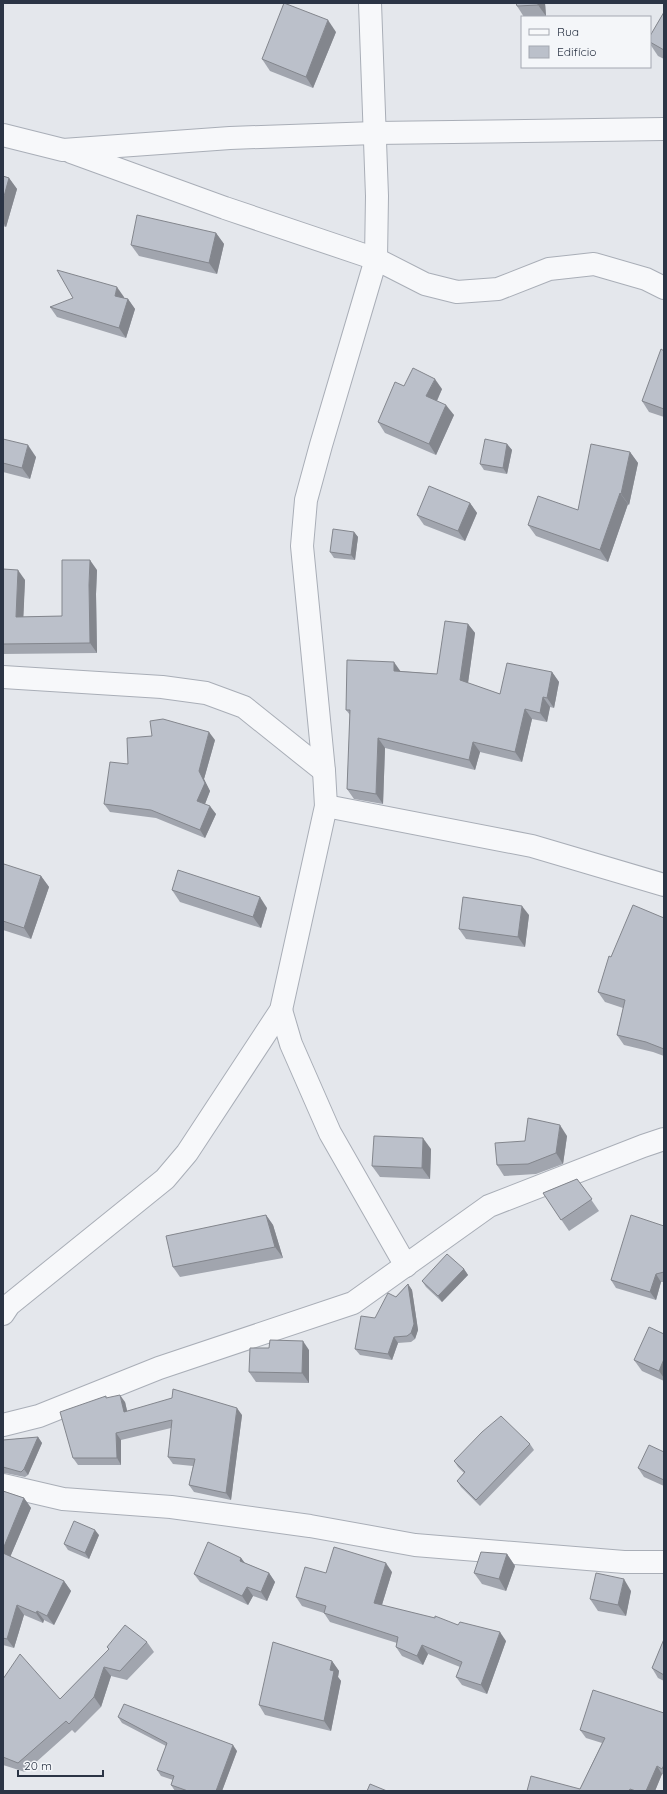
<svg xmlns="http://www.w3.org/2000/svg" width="667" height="1794" font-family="Quicksand,sans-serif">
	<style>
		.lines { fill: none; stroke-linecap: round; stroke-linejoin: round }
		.minor-casing { stroke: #a9aeb7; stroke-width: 24 }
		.minor { stroke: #f7f8fa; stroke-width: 22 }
		.wall { fill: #a1a5ae }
		.shaded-wall { fill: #83868d }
		.building { fill: #bbc0ca; stroke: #83868d }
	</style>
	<rect width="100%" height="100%" fill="#e4e7ec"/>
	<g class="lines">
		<defs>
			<g id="minor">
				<polyline points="3,135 63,150 230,138 375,133 664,129"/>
				<polyline points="71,152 225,208 376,259 425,284 457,292 498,289 549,269 594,264 646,279 664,288"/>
				<polyline points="3,677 162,687 206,693 244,707 324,771"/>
				<polyline points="326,806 532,846 664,885"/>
				<polyline points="281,1010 291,1044 330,1133 406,1266"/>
				<polyline points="3,1314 9,1305 165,1179 187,1153 281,1010 326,806 324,771 302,546 306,500 321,445 376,259 377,196 370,3"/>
				<polyline points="3,1425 39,1416 159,1368 353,1303 489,1206 643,1146 664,1139"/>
				<polyline points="3,1485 63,1499 171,1507 310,1526 415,1545 624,1562 664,1562"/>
			</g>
		</defs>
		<use href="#minor" class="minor-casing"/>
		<use href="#minor" class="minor"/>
	</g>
	<g class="wall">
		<polygon points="545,3 546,16 524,17 517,6"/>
		<polygon points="664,12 664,59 658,56 650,44 650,36"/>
		<polygon points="336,32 313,88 270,71 262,59"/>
		<polygon points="3,176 9,178 17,189 6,227 3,226"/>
		<polygon points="216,233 224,244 217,274 139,256 131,245"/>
		<polygon points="124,297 124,298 128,299 135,309 126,338 57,317 50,307"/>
		<polygon points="664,351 664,417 649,412 642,401"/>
		<polygon points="404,386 442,389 437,401 454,415 436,455 385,433 378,422"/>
		<polygon points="3,439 36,457 30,479 3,472"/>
		<polygon points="507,444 512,450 507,474 484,470 480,464"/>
		<polygon points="630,452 638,463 629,505 628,504 608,562 536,536 528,525 578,510"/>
		<polygon points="470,503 477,513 465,541 424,525 417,515"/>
		<polygon points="354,532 358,537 355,560 334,558 330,552"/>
		<polygon points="3,569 25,580 23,617 62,616 97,570 96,594 97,653 3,654"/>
		<polygon points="468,624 475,633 468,683 500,694 552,672 559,682 554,708 550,707 547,722 532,719 522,762 480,752 475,770 385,748 383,804 354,799 347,789 350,715 346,710 400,671 437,674"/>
		<polygon points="215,740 204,779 210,791 205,804 216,814 205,838 156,818 110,812 104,804 128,764"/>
		<polygon points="3,867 41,876 49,887 31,939 3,930"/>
		<polygon points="172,890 267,908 261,928 180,902"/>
		<polygon points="529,915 525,947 466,939 459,929"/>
		<polygon points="664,918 664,1056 653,1052 624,1045 617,1035 623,1008 605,1002 598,992 611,957"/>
		<polygon points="567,1136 563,1164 536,1174 504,1176 497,1165 525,1141"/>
		<polygon points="431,1149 430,1179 380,1177 372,1166"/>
		<polygon points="577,1179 599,1211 569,1231 543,1193"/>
		<polygon points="266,1215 273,1225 283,1258 180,1277 173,1267"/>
		<polygon points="664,1226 664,1282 661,1282 656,1300 616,1288 611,1280"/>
		<polygon points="464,1269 468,1275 442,1302 426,1287 422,1281"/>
		<polygon points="408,1284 412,1290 418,1330 415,1339 411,1342 398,1343 392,1360 360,1355 355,1349 375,1318"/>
		<polygon points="664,1334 664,1381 642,1371 634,1360"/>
		<polygon points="269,1348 309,1350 309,1383 256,1382 249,1372"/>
		<polygon points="107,1398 125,1402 127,1411 242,1415 231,1500 194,1492 189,1485 193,1466 173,1464 168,1457 171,1428 121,1440 121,1465 78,1465 73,1458"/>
		<polygon points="38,1437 42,1443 28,1475 25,1477 5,1473 3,1473 3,1440"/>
		<polygon points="530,1444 534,1450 480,1506 461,1487 457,1481 464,1473 458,1467 454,1461"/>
		<polygon points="664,1452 664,1486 644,1477 638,1468"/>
		<polygon points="3,1491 24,1498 31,1508 10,1557 64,1581 71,1591 54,1625 44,1620 43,1623 24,1615 14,1648 3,1645"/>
		<polygon points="99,1535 89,1559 68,1550 64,1544"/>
		<polygon points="507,1554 515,1566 506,1591 482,1584 474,1573"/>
		<polygon points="241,1558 245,1563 269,1573 275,1582 267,1601 253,1596 248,1605 200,1582 194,1574"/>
		<polygon points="392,1572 382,1605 458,1625 506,1641 487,1694 462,1685 456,1677 460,1667 428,1654 423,1665 402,1656 396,1647 397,1643 330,1622 324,1613 302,1606 296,1597 326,1573"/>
		<polygon points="631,1591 626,1616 598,1611 590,1599"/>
		<polygon points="664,1639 664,1681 658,1678 652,1668"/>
		<polygon points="147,1642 154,1652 127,1680 111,1676 101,1707 75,1733 72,1730 25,1772 3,1765 3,1679 60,1699 109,1649 107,1647"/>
		<polygon points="332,1661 339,1671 338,1677 341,1681 331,1731 265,1715 259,1705"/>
		<polygon points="664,1713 664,1775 662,1774 655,1791 527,1791 580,1789 602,1743 586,1738 580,1730"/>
		<polygon points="118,1717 237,1751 222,1791 175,1791 171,1785 173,1780 161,1776 157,1770 166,1746 122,1723"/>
	</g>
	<g class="shaded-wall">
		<polygon points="538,3 545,3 546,16 538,5"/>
		<polygon points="328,20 336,32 313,88 306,77"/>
		<polygon points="9,178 17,189 6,227 3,222 3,200"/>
		<polygon points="216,233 224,244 217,274 209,263"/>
		<polygon points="117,287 124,297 122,306 115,296"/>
		<polygon points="128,299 135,309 126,338 119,328"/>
		<polygon points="435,379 442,389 434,407 426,396"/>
		<polygon points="446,405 454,415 436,455 429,444"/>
		<polygon points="507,444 512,450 507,474 503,468"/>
		<polygon points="28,445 36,457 30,479 22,468"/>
		<polygon points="630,452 638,463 629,505 621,494"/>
		<polygon points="620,493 628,504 608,562 600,550"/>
		<polygon points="470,503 477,513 465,541 458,531"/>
		<polygon points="354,532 358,537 355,560 351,555"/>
		<polygon points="90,560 97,570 96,594 97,653 90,643 89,585"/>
		<polygon points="18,570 25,580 23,627 16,617"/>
		<polygon points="468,624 475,633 467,690 460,680"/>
		<polygon points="394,662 401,672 394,671"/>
		<polygon points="552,672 559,682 554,708 547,698"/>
		<polygon points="543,697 550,707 547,722 540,713"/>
		<polygon points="525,709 532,719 522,762 515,752"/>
		<polygon points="209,732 215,740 204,779 210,791 203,809 197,801 199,771"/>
		<polygon points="378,738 385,748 383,804 376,794"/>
		<polygon points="473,742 480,752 475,770 469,760"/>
		<polygon points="210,806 216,814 205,838 200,830"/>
		<polygon points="41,876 49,887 31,939 24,928"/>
		<polygon points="260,897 267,908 261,928 253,917"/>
		<polygon points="522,906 529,915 525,947 518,937"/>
		<polygon points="560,1125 567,1136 563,1164 556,1153"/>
		<polygon points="423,1138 431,1149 430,1179 422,1168"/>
		<polygon points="266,1215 273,1225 283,1258 275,1247"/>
		<polygon points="464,1269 468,1275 442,1302 438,1296"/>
		<polygon points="656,1274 661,1282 656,1300 650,1292"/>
		<polygon points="408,1284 412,1290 418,1330 415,1339 411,1333"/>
		<polygon points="394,1337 398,1343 392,1360 388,1354"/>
		<polygon points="303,1341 309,1350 309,1383 302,1373"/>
		<polygon points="664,1359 664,1378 659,1371"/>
		<polygon points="120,1395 125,1402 129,1419 124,1412"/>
		<polygon points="237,1408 242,1415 231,1500 226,1493"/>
		<polygon points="116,1433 121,1440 121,1465 117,1458"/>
		<polygon points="38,1437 42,1443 28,1475 24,1469"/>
		<polygon points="24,1498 31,1508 8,1562 3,1555 3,1549"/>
		<polygon points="95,1530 99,1535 89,1559 85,1553"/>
		<polygon points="507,1554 515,1566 506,1591 499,1579"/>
		<polygon points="241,1558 247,1566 240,1561"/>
		<polygon points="386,1563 392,1572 380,1611 374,1603"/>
		<polygon points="269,1573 275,1582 267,1601 261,1592"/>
		<polygon points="624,1579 631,1591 626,1616 618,1605"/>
		<polygon points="64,1581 71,1591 54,1625 47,1616"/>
		<polygon points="247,1587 253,1596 248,1605 242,1596"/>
		<polygon points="17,1605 24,1615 14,1648 7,1639"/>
		<polygon points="37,1611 44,1620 43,1623 36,1613"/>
		<polygon points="500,1632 506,1641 487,1694 481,1685"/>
		<polygon points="422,1645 428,1654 423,1665 417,1656"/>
		<polygon points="332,1661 339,1671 338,1677 341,1681 331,1731 324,1721 330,1670"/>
		<polygon points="104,1667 111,1676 101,1707 94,1697"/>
		<polygon points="233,1745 237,1751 222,1791 216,1791"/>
		<polygon points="657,1766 662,1774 655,1791 646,1791"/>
	</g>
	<g class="building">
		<polygon points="284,3 328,20 306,77 262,59"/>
		<polygon points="516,3 538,3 538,5 517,6"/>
		<polygon points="664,12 664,50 650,42 650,36"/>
		<polygon points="3,176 9,178 3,200"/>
		<polygon points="137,215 216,233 209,263 131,245"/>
		<polygon points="57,270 117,287 115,296 128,299 119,328 50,307 73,298"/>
		<polygon points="661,349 664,351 664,409 642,401"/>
		<polygon points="413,368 435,379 426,396 446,405 429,444 378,422 395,382 404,386"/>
		<polygon points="3,439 28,445 22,468 3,463"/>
		<polygon points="485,439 507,444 503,468 480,464"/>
		<polygon points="591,444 630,452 621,494 620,493 600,550 528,525 538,496 578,510"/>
		<polygon points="429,486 470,503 458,531 417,515"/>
		<polygon points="333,529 354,532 351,555 330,552"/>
		<polygon points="62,560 90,560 89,585 90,643 3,644 3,569 18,570 16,617 62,616"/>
		<polygon points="445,621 468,624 460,680 500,694 507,663 552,672 547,698 543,697 540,713 525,709 515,752 473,742 469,760 378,738 376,794 347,789 350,710 346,710 347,660 394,662 394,671 437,674"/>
		<polygon points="163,719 209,732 199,771 205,783 197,801 210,806 200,830 151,810 104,804 110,762 128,764 127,738 152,736 150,721"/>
		<polygon points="4,864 41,876 24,928 3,921 3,867"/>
		<polygon points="178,870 260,897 253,917 172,890"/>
		<polygon points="463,897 522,906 518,937 459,929"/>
		<polygon points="633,905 664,918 664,1049 646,1042 617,1035 625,1000 598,992 609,956 611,957"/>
		<polygon points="528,1118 560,1125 556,1153 528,1164 497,1165 495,1143 525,1141"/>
		<polygon points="374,1136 423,1138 422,1168 372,1166"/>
		<polygon points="577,1179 592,1199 561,1220 543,1193"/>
		<polygon points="266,1215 275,1247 173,1267 166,1236"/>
		<polygon points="631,1215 664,1226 664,1272 656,1274 650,1292 611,1280"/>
		<polygon points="447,1254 464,1269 438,1296 422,1281"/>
		<polygon points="408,1284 414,1324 411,1333 407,1336 394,1337 388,1354 355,1349 361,1316 375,1318 388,1293 396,1297"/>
		<polygon points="649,1327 664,1334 664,1359 659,1371 634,1360"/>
		<polygon points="270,1340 303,1341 302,1373 249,1372 250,1348 269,1348"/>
		<polygon points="173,1389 237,1408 226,1493 189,1485 195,1459 168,1457 172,1420 116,1433 117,1458 73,1458 60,1412 106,1396 106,1398 120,1395 124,1412 172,1398"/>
		<polygon points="501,1416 530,1444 476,1500 457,1481 465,1472 454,1461 482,1432"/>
		<polygon points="38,1437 24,1469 21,1472 3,1467 3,1440"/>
		<polygon points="649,1445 664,1452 664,1480 638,1468"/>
		<polygon points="3,1491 24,1498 3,1549"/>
		<polygon points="74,1521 95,1530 85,1553 64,1544"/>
		<polygon points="208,1542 241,1558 240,1561 269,1573 261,1592 247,1587 242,1596 194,1574"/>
		<polygon points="334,1547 386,1563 374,1603 435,1618 435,1616 458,1625 460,1622 500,1632 481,1685 456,1677 462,1662 422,1645 417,1656 396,1647 398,1637 324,1613 326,1606 296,1597 305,1567 326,1573"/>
		<polygon points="481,1552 507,1554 499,1579 474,1573"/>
		<polygon points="3,1553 64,1581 47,1616 37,1611 36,1613 17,1605 7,1639 3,1638"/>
		<polygon points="596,1573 624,1579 618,1605 590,1599"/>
		<polygon points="125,1625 147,1642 120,1671 104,1667 94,1697 69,1724 66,1721 18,1763 3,1757 3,1679 20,1654 60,1699 109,1649 107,1647"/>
		<polygon points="664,1639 664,1675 652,1668"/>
		<polygon points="273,1642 332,1661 330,1670 334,1671 324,1721 259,1705"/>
		<polygon points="593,1690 664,1713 664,1765 662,1769 657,1766 646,1791 636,1791 630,1789 629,1791 527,1791 531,1776 580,1789 605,1738 580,1730"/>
		<polygon points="124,1704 233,1745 216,1791 188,1791 171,1785 174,1776 157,1770 167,1743 118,1717"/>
		<polygon points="370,1784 387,1791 367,1791"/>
	</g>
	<rect width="667" height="1794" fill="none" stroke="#2b3445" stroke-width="8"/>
	<rect x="521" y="16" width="130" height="52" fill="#f4f6f9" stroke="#a4a8b1"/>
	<rect x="529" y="29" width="20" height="6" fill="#f7f8fa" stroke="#a4a8b1"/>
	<text x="557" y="36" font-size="12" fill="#2b3445">Rua</text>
	<rect x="529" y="46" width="20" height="12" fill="#bbc0ca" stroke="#a4a8b1"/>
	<text x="557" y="56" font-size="12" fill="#2b3445">Edifício</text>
	<path d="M18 1770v6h85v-6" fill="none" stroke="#2b3445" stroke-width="2"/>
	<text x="24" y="1770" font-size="12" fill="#2b3445" stroke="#f4f6f9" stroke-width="3" paint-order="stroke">20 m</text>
</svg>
